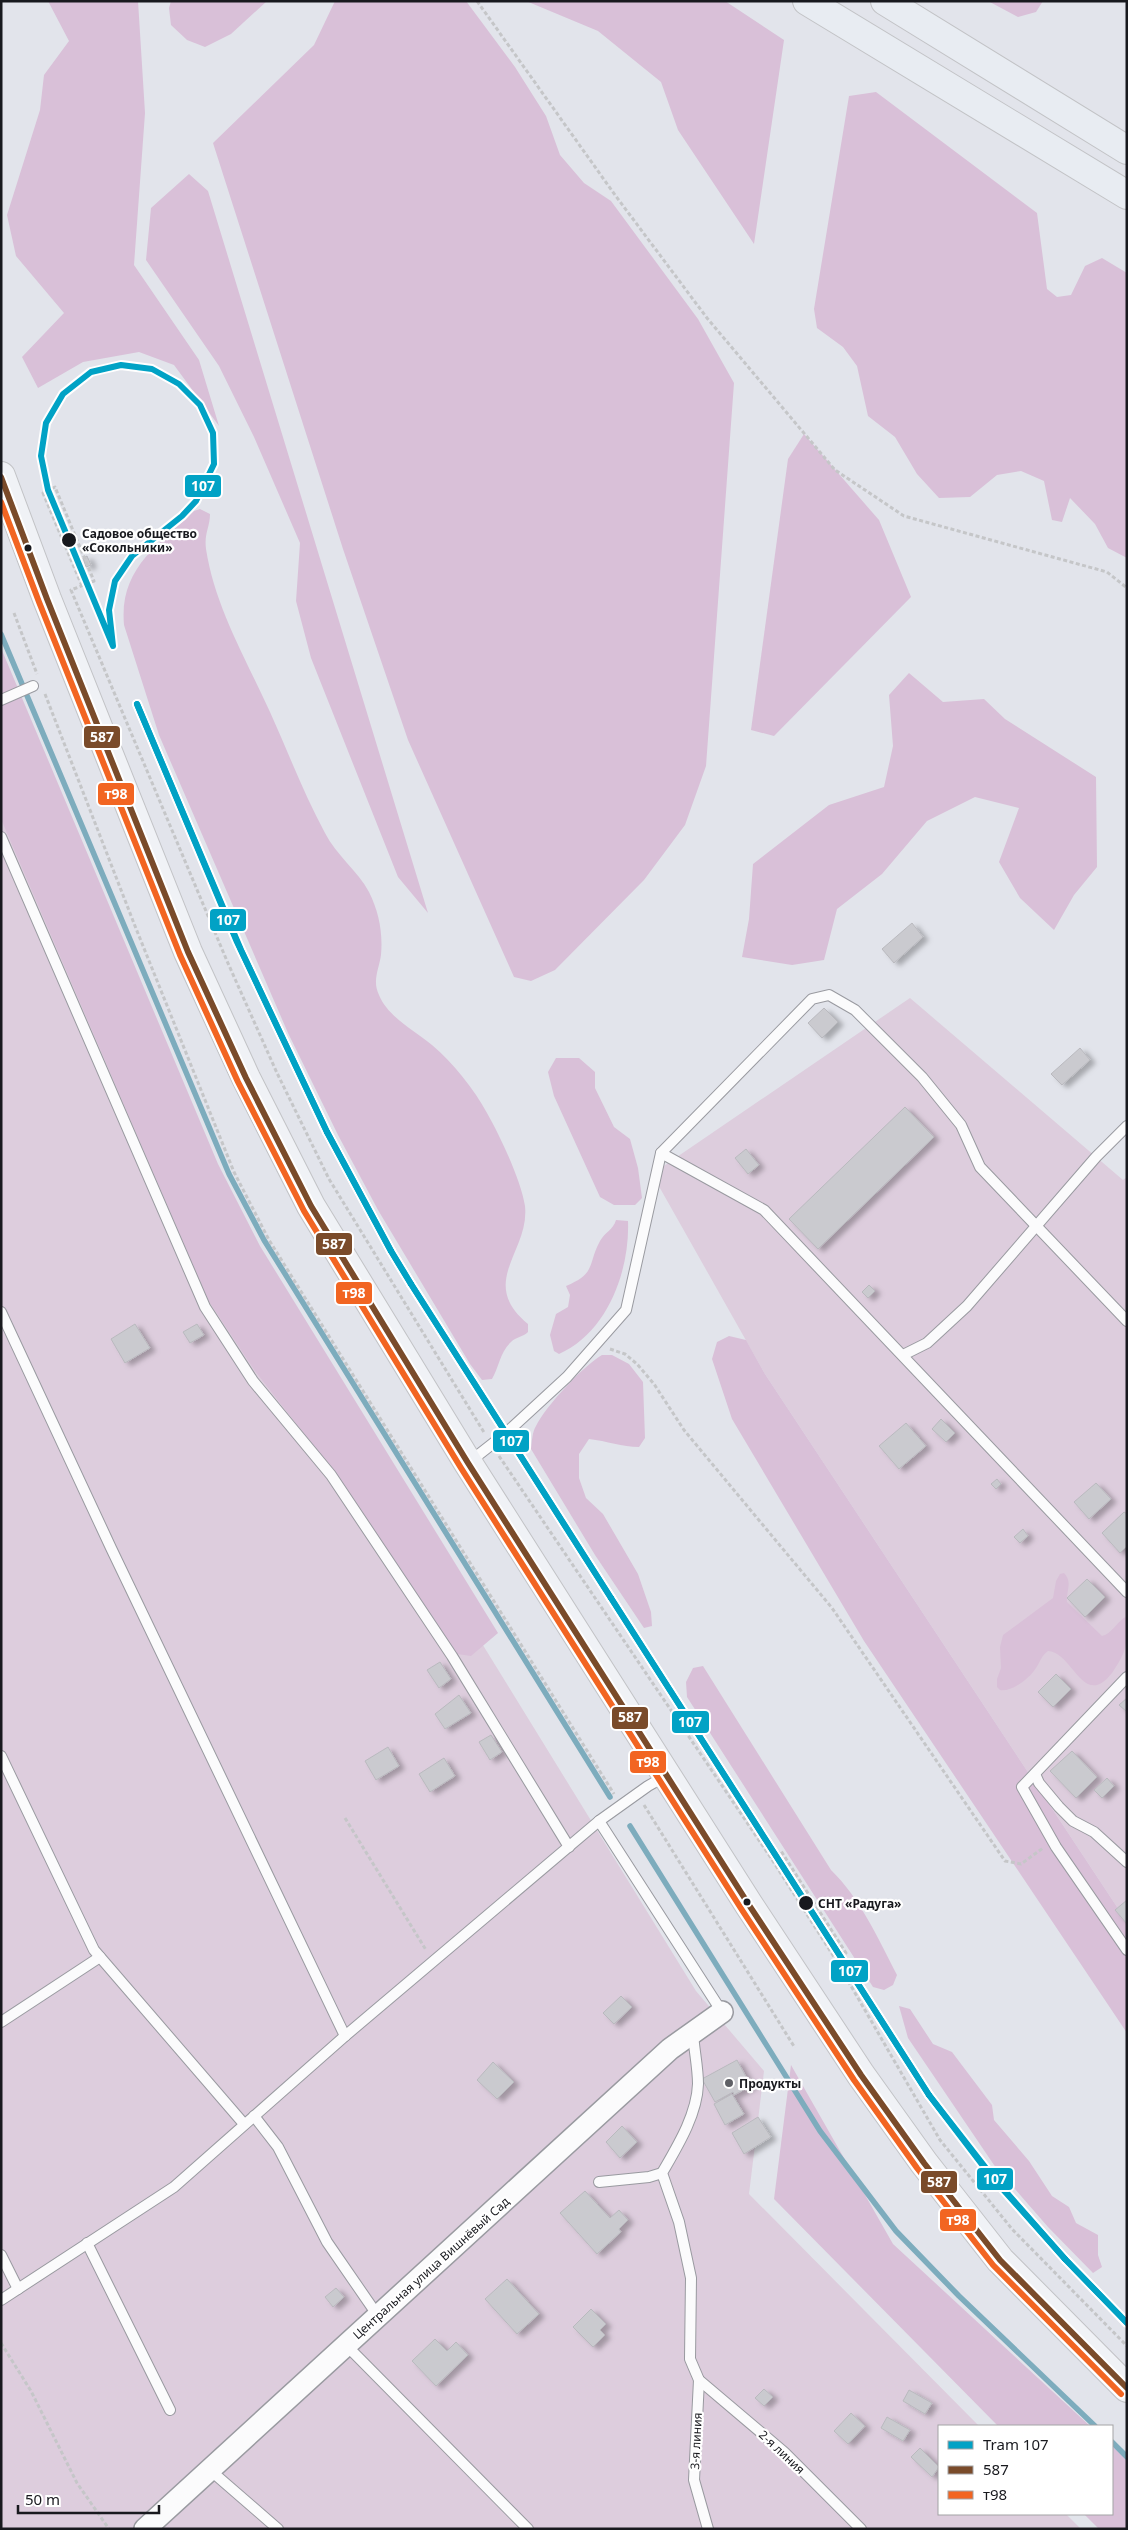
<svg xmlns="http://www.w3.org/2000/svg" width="1128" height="2530" font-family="'Noto Sans',sans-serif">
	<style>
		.green { fill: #ddcddd }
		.forest { fill: #d9c0d8 }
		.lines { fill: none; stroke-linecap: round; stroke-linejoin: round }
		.stream { stroke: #7dacbd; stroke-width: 5.5 }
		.building { fill: #cacacf; stroke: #b9b9be; filter: url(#shadow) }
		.lane-casing { stroke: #999aa0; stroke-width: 12 }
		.street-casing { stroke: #999aa0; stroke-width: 24 }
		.primary-casing { stroke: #c2c3c6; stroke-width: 30 }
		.highway-casing { stroke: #c2c3c6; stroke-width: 30 }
		.path { stroke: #c5c6c8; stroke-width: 3; stroke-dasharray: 4 2.5; stroke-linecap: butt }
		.lane { stroke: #fbfbfc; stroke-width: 10 }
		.street { stroke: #fbfbfc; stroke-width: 21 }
		.primary { stroke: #f0f2f6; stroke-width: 28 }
		.highway { stroke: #e8ecf2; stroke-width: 28 }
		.bus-1-casing { stroke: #fff; stroke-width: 10 }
		.bus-2-casing { stroke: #fff; stroke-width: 10 }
		.bus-1 { stroke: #7a4b2a; stroke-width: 6 }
		.bus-2 { stroke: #f26522; stroke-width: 6 }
		.tram-1-casing { stroke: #fff; stroke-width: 10 }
		.tram-1 { stroke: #01a2c5; stroke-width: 6 }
		.stop-dot { fill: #18191e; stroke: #fff; stroke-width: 2 }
		.poi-dot { fill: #5f6066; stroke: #fff; stroke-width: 2 }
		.labels { text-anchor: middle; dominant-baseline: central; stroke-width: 4.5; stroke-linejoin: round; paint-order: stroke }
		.stop-label { font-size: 12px; font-weight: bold; fill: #18191e; stroke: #fff; text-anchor: start }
		.poi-label { font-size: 12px; font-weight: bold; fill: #18191e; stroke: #fff; text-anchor: start }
		.street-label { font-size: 12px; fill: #18191e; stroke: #fff }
		.line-badge { stroke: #fff; stroke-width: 2 }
		.badge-label { font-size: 14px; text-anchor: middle; font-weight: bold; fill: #fff }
	</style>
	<defs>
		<filter id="shadow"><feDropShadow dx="5.5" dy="3" stdDeviation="2.5" flood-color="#0004"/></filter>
	</defs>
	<rect width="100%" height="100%" fill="#e2e4eb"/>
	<g class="green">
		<polygon points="1,695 242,1254 696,1991 764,2071 749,2194 979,2426 939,2426 939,2514 1066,2514 1081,2529 1,2529"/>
		<polygon points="910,998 1123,1180 1127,1177 1127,1922 765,1374 652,1174"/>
	</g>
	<g class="forest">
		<polygon points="48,1 138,1 145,113 134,265 199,360 219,426 174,365 139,352 83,362 38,388 22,357 64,313 16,256 7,215 40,110 44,75 69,41"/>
		<polygon points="171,1 267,1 231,34 205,47 187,40 171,25 169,8"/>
		<polygon points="335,1 466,1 515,67 546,116 560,155 584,183 611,201 698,319 734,383 706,766 685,825 644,880 555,970 531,981 514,977 408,740 343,549 213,143 314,45"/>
		<polygon points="526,1 725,1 784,40 754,244 678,130 661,82 598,31"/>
		<polygon points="988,1 1043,1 1036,12 1018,17"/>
		<polygon points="876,92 1037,213 1047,289 1057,297 1071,295 1085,266 1102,258 1127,273 1127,558 1108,548 1095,524 1070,498 1062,522 1052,520 1044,481 1021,471 997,475 970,497 939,498 917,474 895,437 868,416 857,366 843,347 817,328 814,309 849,96"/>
		<polygon points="189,174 208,191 428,913 398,877 311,658 296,601 300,543 254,437 219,366 146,260 151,208"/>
		<polygon points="804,434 879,520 911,597 774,736 751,730 788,459"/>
		<path d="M 200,509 L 210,514 C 210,527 204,533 206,549 C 215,607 246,659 270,712 C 288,752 304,794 325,833 C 336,855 358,871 369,892 C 379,912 383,933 381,955 C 379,969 372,981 379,995 C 388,1017 414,1030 432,1045 C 453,1063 474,1089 487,1113 C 500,1136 521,1180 525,1206 C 530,1252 477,1282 528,1324 L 528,1332 C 523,1337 516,1337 511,1342 C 500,1352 499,1367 492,1379 L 482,1380 L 470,1364 L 378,1210 L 338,1135 L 288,1033 L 159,735 L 124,625 C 119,569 157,546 194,511 Z"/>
		<polygon points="1,648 218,1164 260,1246 498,1633 471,1656 457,1654 345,1486 255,1371 208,1300 1,819"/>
		<polygon points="909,673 943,702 984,699 1005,719 1096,777 1097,867 1074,895 1054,930 1020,898 999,862 1019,808 975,797 927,821 882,874 837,909 824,960 792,965 742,957 749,919 753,864 829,805 884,787 893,746 889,695"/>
		<polygon points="556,1058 579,1058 595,1072 595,1088 614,1127 630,1139 638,1168 642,1198 635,1205 614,1205 600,1197 554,1096 548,1072"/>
		<path d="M 616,1220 L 628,1221 C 630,1271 607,1333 559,1354 L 554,1351 L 550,1335 L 556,1314 L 568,1307 L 570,1295 L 566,1286 C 597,1273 587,1265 600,1241 C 605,1232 613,1230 616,1220 Z"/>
		<polygon points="729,1336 746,1340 765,1374 1127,1922 1127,2033 864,1641 732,1419 712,1359 717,1342"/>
		<path d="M 602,1355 L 612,1355 L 629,1364 L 643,1382 L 645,1438 L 639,1447 C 622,1447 607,1441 589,1439 L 579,1454 L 579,1478 L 586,1498 L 603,1514 L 638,1574 L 651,1612 L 652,1626 L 644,1628 L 595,1555 L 531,1449 C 532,1442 532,1432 536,1426 C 545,1407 584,1365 602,1355 Z"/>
		<path d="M 1064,1573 C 1073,1582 1066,1591 1067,1602 L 1102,1636 C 1112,1634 1117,1621 1127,1616 C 1127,1645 1128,1649 1112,1673 C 1083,1710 1073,1652 1048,1651 C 1042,1655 1040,1662 1036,1668 C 1030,1678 1012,1692 1000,1690 L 997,1687 L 997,1679 L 1001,1668 L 1000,1647 L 1003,1635 L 1053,1598 L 1056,1581 L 1060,1574 Z"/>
		<path d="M 703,1666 L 831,1870 C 860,1898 878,1938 897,1975 L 893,1985 L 884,1990 L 873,1987 L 687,1697 L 686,1682 L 693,1668 Z"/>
		<polygon points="899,2006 910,2009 933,2044 952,2052 992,2105 994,2120 1029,2161 1052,2196 1069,2207 1076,2223 1098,2235 1098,2255 1102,2267 1093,2273 1048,2227 994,2165 908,2038"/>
		<polygon points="791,2065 893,2244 1090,2426 998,2426 774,2199"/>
		<polygon points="1112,2446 1127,2460 1127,2529 1099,2529 1084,2514 1112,2514"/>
	</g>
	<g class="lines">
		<g class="stream">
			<polyline points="1,634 229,1174 264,1240 610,1797"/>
			<polyline points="630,1826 820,2131 896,2231 959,2296 1095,2426"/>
			<polyline points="1112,2442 1127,2457"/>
		</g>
	</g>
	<g class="building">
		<polygon points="87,556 91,565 86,567 83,558"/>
		<polygon points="912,923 923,937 894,963 882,949"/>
		<polygon points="824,1008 838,1022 822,1038 808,1023"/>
		<polygon points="1080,1048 1090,1060 1062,1085 1051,1074"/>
		<polygon points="905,1107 934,1137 818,1249 789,1219"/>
		<polygon points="746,1149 759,1165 748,1174 735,1158"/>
		<polygon points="869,1285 875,1291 868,1298 862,1292"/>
		<polygon points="135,1324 150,1348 125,1363 111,1339"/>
		<polygon points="197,1324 204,1335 190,1343 183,1332"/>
		<polygon points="941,1419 955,1433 946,1442 932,1429"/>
		<polygon points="906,1423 926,1446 899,1469 879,1446"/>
		<polygon points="997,1479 1001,1484 996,1489 991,1484"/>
		<polygon points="1096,1483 1111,1499 1089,1519 1074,1502"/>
		<polygon points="1124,1512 1127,1514 1127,1546 1120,1553 1102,1533"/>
		<polygon points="1023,1529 1028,1536 1020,1543 1014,1537"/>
		<polygon points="1087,1579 1105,1597 1085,1617 1067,1598"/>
		<polygon points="440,1662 451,1679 439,1688 427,1670"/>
		<polygon points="1056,1674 1071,1689 1053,1707 1038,1692"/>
		<polygon points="459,1695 471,1713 445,1729 435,1714"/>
		<polygon points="1127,1698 1127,1712 1119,1705"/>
		<polygon points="491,1735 502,1752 490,1760 479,1742"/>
		<polygon points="388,1747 399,1766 376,1780 365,1761"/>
		<polygon points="1072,1751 1097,1777 1076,1798 1050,1771"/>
		<polygon points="444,1758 455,1776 430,1792 419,1774"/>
		<polygon points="1107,1778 1114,1786 1102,1798 1094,1790"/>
		<polygon points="1127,1900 1127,1924 1115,1910"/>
		<polygon points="621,1996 632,2007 614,2024 603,2013"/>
		<polygon points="737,2060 751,2086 734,2095 733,2092 715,2102 702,2079"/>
		<polygon points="493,2062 514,2082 497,2099 477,2080"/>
		<polygon points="732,2094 744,2114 725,2125 714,2104"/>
		<polygon points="758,2117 771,2137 744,2154 732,2133"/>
		<polygon points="622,2126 637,2142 620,2158 606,2142"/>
		<polygon points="585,2191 610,2218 619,2210 628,2220 619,2229 621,2232 597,2254 560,2213"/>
		<polygon points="507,2279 539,2314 517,2334 485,2299"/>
		<polygon points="336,2288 344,2297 333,2307 325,2297"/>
		<polygon points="591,2309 606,2324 600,2330 605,2335 593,2347 573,2327"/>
		<polygon points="435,2339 447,2351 456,2342 468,2355 436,2386 412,2361"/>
		<polygon points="764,2389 773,2397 764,2406 755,2398"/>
		<polygon points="909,2390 932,2403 925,2414 903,2401"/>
		<polygon points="851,2413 865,2426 848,2444 834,2431"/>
		<polygon points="887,2417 910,2430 903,2441 881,2428"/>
		<polygon points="920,2448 939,2467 932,2477 911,2457"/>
	</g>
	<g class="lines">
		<defs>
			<g id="lane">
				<polyline points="1,700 33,686"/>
				<polyline points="1,837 205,1307 253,1381 331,1475 452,1656 569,1847"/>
				<polyline points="661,1153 812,999 829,995 855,1010 922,1077 961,1125 980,1167 1127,1321"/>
				<polyline points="1,1312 111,1548 345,2036"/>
				<polyline points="903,1355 927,1343 967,1306 1096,1157 1127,1126"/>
				<polyline points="468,1463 505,1434 567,1377 626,1310 661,1153 764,1210 1127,1592"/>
				<polyline points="1127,1677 1022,1787 1056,1847 1127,1950"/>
				<polyline points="1,1756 94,1950 244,2124"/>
				<polyline points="1035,1774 1039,1783 1059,1807 1073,1821 1094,1832 1127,1862"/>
				<polyline points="599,1821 722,2012"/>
				<polyline points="1,2022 100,1957"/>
				<path d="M 693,2033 C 694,2050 698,2067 698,2084 C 697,2115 677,2147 662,2173 L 679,2222 L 691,2278 L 690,2359 L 699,2380 L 784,2452 L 861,2529"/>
				<polyline points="254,2116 278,2147 327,2242 378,2316"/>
				<polyline points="599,2182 649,2177 662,2173"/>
				<polyline points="87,2243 170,2410"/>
				<polyline points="1,2255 18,2289"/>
				<polyline points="1,2300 174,2187 345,2036 599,1821 648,1786 666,1776"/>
				<polyline points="346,2345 528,2529"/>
				<polyline points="699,2380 694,2480 708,2529"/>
				<polyline points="210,2470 278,2529"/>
			</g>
			<polyline id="street" points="145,2529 670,2049 722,2012"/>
			<polyline id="primary" points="1,476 47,599 188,952 246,1078 311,1206 468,1463 749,1905 861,2075 924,2163 1000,2260 1127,2388"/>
			<g id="highway">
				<polyline points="807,1 1127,195"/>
				<polyline points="885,1 1127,150"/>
			</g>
		</defs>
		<use href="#lane" class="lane-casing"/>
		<use href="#street" class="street-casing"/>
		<use href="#primary" class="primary-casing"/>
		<use href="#highway" class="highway-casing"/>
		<g class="path">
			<polyline points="477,1 615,195 707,318 835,470 904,516 1107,572 1127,588"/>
			<polyline points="82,586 43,493 55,487 94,581 71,590 227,961 277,1073 329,1179 485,1434"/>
			<polyline points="14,613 37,674"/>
			<polyline points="45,694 135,926 234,1172 269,1240 614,1794"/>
			<polyline points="610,1349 625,1354 637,1364 654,1384 684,1430 832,1608 1005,1861 1021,1864 1043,1848"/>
			<polyline points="499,1456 771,1858 836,1960 940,2140 1012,2229 1127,2346"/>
			<polyline points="644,1805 795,2048"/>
			<polyline points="345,1818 426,1950"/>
			<polyline points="771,1858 781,1851 846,1953 836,1960"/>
			<polyline points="1,2343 31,2391 77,2483 109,2529"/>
		</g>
		<use href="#lane" class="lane"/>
		<use href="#street" class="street"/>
		<use href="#primary" class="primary"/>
		<use href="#highway" class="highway"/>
		<defs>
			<polyline id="bus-1" points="1,477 47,599 188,952 246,1078 311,1206 468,1463 749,1905 861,2075 924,2163 1000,2260 1127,2388"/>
			<polyline id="bus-2" points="1,502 39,602 180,955 238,1082 304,1211 461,1468 742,1910 854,2080 917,2168 993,2265 1121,2394"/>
		</defs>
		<use href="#bus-1" class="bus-1-casing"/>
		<use href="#bus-2" class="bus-2-casing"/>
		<use href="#bus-1" class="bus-1"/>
		<use href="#bus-2" class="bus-2"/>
		<defs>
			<g id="tram-1">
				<polygon points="121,365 152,369 179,384 200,405 213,433 214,464 196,501 182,516 132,556 115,581 109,610 113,646 48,490 41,456 46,423 63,394 91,372"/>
				<polyline points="137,704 241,950 327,1132"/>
				<polyline points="137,704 237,942 327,1132"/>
				<polyline points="327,1132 391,1251"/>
				<polyline points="327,1132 391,1251"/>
				<polyline points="391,1251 411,1284"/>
				<polyline points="391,1251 411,1284"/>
				<polyline points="411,1284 611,1598"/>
				<polyline points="411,1284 611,1598"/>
				<polyline points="611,1598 929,2095"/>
				<polyline points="611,1598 929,2095"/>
				<polyline points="929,2095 993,2177 1065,2259"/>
				<polyline points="929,2095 990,2175 1065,2259"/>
				<polyline points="1065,2259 1127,2323"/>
				<polyline points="1065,2259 1127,2323"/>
			</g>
		</defs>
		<use href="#tram-1" class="tram-1-casing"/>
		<use href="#tram-1" class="tram-1"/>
	</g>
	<g class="stop-dot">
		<circle cx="69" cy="540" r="8"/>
		<circle cx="28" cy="548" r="4.5"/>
		<circle cx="747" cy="1902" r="4.5"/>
		<circle cx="806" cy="1903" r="8"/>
	</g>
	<circle class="poi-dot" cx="729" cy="2083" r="5"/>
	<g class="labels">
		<g class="stop-label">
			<text x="82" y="533">Садовое общество<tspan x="82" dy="14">«Сокольники»</tspan></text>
			<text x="818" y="1903">СНТ «Радуга»</text>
		</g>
		<g class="poi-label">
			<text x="739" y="2083">Продукты</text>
		</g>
		<g class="street-label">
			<text transform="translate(431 2268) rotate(-42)">Центральная улица Вишнёвый Сад</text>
			<text transform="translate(696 2441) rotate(-87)">3-я линия</text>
			<text transform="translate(782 2452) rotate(43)">2-я линия</text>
		</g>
	</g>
	<g class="line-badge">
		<rect x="184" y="474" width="38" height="24" rx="5" fill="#01a2c5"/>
		<rect x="83" y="725" width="38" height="24" rx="5" fill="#7a4b2a"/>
		<rect x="97" y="782" width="38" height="24" rx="5" fill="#f26522"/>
		<rect x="209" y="908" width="38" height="24" rx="5" fill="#01a2c5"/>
		<rect x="315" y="1232" width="38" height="24" rx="5" fill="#7a4b2a"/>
		<rect x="335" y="1281" width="38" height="24" rx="5" fill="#f26522"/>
		<rect x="492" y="1429" width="38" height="24" rx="5" fill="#01a2c5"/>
		<rect x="611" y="1706" width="38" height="24" rx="5" fill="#7a4b2a"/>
		<rect x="671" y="1710" width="39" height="24" rx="5" fill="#01a2c5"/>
		<rect x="629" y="1750" width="38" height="24" rx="5" fill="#f26522"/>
		<rect x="830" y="1959" width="39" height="24" rx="5" fill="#01a2c5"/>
		<rect x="976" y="2167" width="38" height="24" rx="5" fill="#01a2c5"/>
		<rect x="920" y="2170" width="38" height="24" rx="5" fill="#7a4b2a"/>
		<rect x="939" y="2208" width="38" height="24" rx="5" fill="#f26522"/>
	</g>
	<g class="badge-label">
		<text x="203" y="491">107</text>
		<text x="102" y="742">587</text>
		<text x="116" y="799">т98</text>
		<text x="228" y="925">107</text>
		<text x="334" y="1249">587</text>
		<text x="354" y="1298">т98</text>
		<text x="511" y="1446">107</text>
		<text x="630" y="1722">587</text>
		<text x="690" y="1727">107</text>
		<text x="648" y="1767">т98</text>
		<text x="850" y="1976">107</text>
		<text x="995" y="2184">107</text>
		<text x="939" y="2187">587</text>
		<text x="958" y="2225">т98</text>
	</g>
	<rect width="1128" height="2530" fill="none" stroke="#18191e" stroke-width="5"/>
	<rect x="938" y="2425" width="175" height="90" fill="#ffffff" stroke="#a3a3a5"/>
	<rect x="948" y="2441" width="25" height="8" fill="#01a2c5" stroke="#a3a3a5"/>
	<text x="983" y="2450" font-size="15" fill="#18191e">Tram 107</text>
	<rect x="948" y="2466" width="25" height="8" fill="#7a4b2a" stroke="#a3a3a5"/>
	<text x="983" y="2475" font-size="15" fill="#18191e">587</text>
	<rect x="948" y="2491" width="25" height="8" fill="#f26522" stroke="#a3a3a5"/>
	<text x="983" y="2500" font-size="15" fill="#18191e">т98</text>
	<path d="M18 2505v8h141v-8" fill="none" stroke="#18191e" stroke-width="2.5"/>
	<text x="25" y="2505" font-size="15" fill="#18191e" stroke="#ffffff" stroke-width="4" paint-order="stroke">50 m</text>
</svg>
